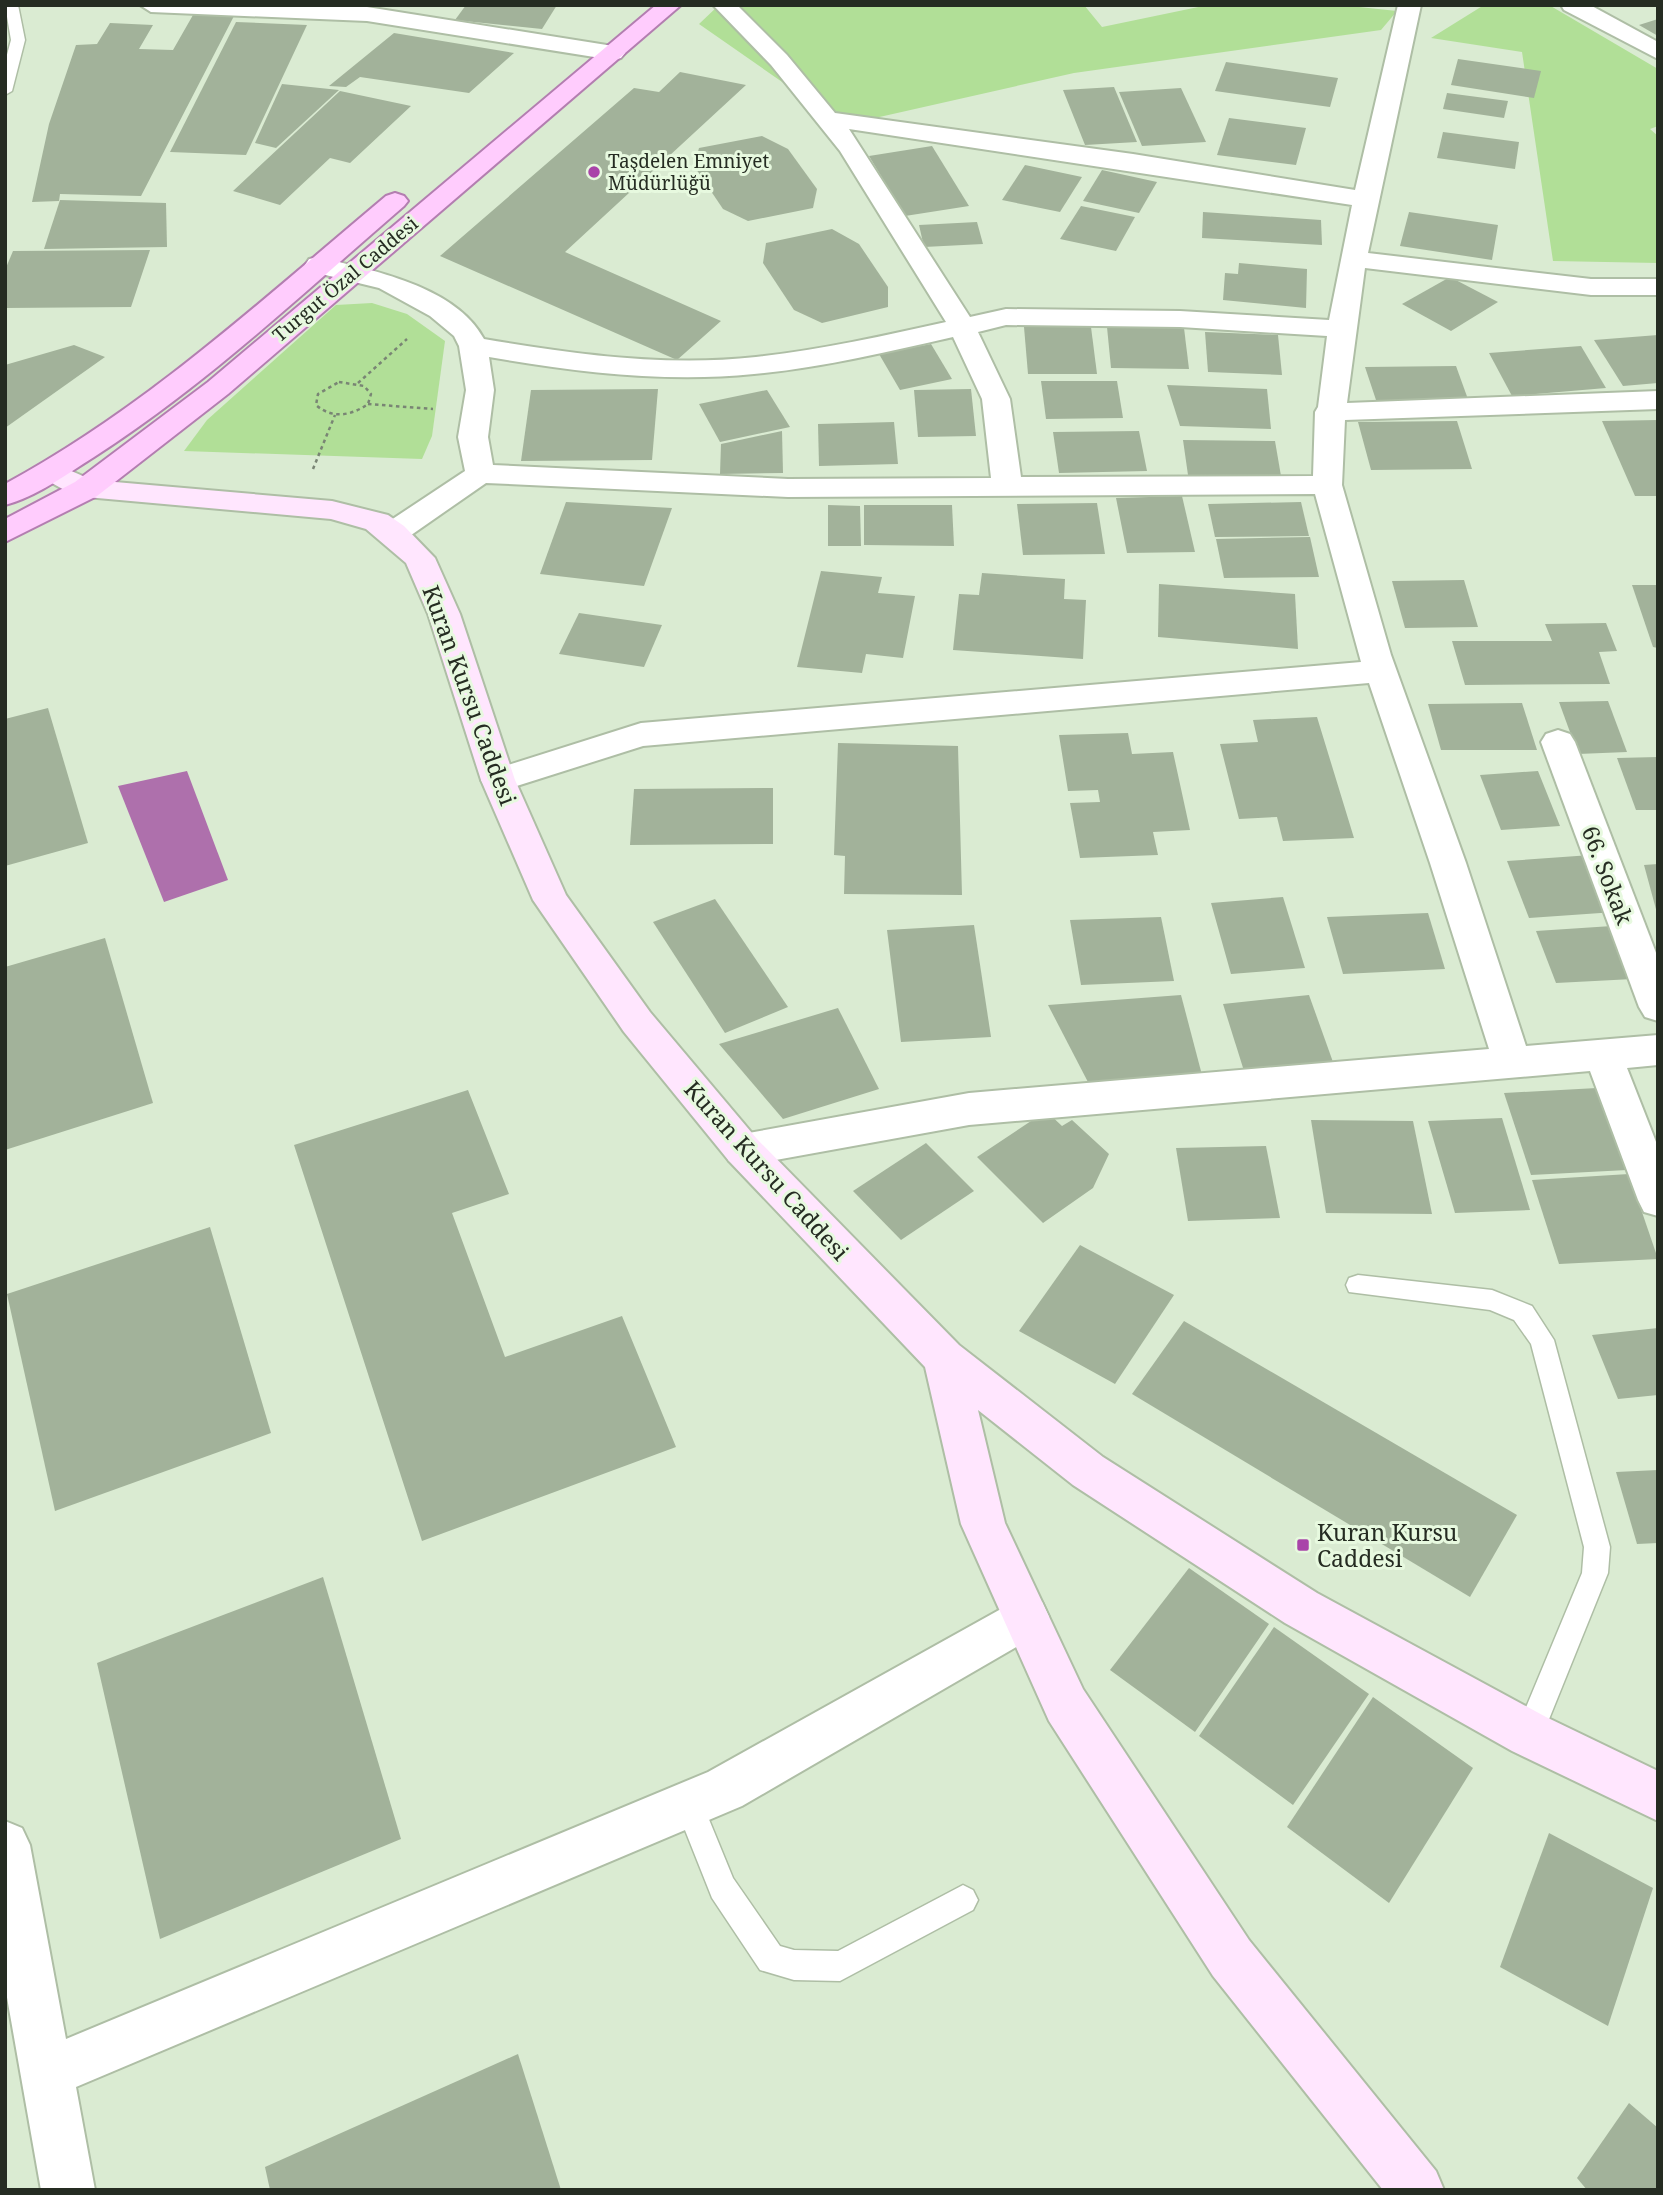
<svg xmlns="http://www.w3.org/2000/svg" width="1663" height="2195" font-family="'Noto Serif',serif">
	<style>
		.green { fill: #b1df97 }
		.water { fill: #ae70ac }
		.building { fill: #a2b29a }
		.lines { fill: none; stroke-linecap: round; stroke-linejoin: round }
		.lane-casing { stroke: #aebea5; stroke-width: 3 }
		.street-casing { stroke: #aebea5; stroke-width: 4 }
		.secondary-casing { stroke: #aebea5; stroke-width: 4 }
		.primary-casing { stroke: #b37eb0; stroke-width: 4 }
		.path { stroke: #798574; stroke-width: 2.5; stroke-dasharray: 3.5 3.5; stroke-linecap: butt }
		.lane { fill: #fff; fill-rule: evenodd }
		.street { fill: #fff; fill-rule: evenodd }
		.secondary { fill: #ffe6fe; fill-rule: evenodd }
		.primary { fill: #ffccfd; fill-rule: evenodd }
		.poi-dot { fill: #a944a9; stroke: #e7f9df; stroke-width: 2.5 }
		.labels { text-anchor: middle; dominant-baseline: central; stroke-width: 6; stroke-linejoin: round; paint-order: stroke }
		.far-poi-label { font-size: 19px; fill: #252c22; stroke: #e7f9df; text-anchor: start }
		.far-street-label { font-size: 19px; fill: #252c22; stroke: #e7f9df }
		.street-label { font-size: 23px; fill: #252c22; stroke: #e7f9df }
		.poi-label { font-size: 23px; fill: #252c22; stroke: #e7f9df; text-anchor: start }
	</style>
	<rect width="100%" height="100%" fill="#daebd2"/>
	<g class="green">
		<polygon points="719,5 1084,5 1102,27 1208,5 1340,5 1397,11 1381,30 1074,73 844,125 699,24"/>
		<polygon points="1484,5 1549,5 1658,69 1658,126 1650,129 1658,136 1658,263 1553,261 1522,52 1431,38"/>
		<polygon points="372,303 407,314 445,341 432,436 422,459 184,451 207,420 336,305"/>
	</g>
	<polygon class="water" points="187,771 228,880 164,902 118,786"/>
	<g class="building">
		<polygon points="466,5 557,5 542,29 455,20"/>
		<polygon points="193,15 234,16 141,196 60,194 59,201 32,202 49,124 76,45 97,44 110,23 153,25 139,49 173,50"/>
		<polygon points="1658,19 1658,36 1639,25"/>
		<polygon points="236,22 307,25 246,155 170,152"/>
		<polygon points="394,33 514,53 469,93 360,77 346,87 329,86"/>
		<polygon points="1458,59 1541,71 1534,98 1451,85"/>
		<polygon points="1226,62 1338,78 1330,107 1215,91"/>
		<polygon points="680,72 746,85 565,252 721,321 677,360 440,256 634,88 659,92"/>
		<polygon points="282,84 339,90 276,148 255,143"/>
		<polygon points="1114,87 1137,142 1085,145 1063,90"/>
		<polygon points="1181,88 1206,142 1142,146 1119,92"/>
		<polygon points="340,91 411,106 350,163 330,158 280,205 233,191"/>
		<polygon points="1447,93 1508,101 1504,118 1443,109"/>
		<polygon points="1229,118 1306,128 1296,165 1217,155"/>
		<polygon points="1443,132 1519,142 1515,169 1437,158"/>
		<polygon points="762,136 788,149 817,189 813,208 748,221 723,209 694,166 699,148"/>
		<polygon points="932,146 969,206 905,216 869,156"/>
		<polygon points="1025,165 1082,177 1060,212 1002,200"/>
		<polygon points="1102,170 1157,182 1139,213 1083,201"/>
		<polygon points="60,200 166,203 167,247 44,249"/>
		<polygon points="1081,206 1135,217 1116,251 1060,239"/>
		<polygon points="1203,212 1321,220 1322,245 1202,238"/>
		<polygon points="1409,212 1498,225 1492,260 1400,246"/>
		<polygon points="977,222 983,244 924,247 919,225"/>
		<polygon points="832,229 859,244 888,287 888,307 822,323 794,310 763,263 766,243"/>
		<polygon points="150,250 131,307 5,308 5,270 13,251"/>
		<polygon points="1239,263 1307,269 1306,308 1223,300 1225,273 1238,274"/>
		<polygon points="1450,277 1498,302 1451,331 1402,304"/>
		<polygon points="1024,327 1091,327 1097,374 1028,374"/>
		<polygon points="1107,327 1184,328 1189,369 1111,368"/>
		<polygon points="1205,332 1278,335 1282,375 1208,372"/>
		<polygon points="1658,335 1658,383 1623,386 1594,340"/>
		<polygon points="931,344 952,379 900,390 879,354"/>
		<polygon points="74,345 105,357 5,428 5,365"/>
		<polygon points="1581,346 1606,388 1512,396 1489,353"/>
		<polygon points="1456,366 1469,402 1377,403 1365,367"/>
		<polygon points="1041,381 1117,381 1123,418 1046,419"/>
		<polygon points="1167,385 1267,389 1271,429 1180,426"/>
		<polygon points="658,389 652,460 521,461 531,390"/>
		<polygon points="971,389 976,436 918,437 914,390"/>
		<polygon points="767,390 790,427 720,442 699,404"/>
		<polygon points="1658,420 1658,496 1635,496 1602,421"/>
		<polygon points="1457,421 1472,469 1371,470 1358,422"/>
		<polygon points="894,422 898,464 819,466 818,424"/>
		<polygon points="782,431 783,473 720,474 721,444"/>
		<polygon points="1139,431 1147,471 1059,473 1053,432"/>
		<polygon points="1183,440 1275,441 1281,476 1188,475"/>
		<polygon points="1182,496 1195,552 1127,553 1116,498"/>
		<polygon points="566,502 672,508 644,586 540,574"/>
		<polygon points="1301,502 1309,536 1215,537 1208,504"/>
		<polygon points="1097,503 1105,554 1023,555 1017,504"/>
		<polygon points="828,505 860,506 861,546 828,546"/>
		<polygon points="864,505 952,505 954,546 864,545"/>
		<polygon points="1310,537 1319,577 1224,578 1216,539"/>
		<polygon points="821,571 882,577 878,593 915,596 903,658 866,654 862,673 797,667"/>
		<polygon points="982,573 1065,579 1064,599 1086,600 1083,659 953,650 959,594 979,595"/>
		<polygon points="1464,580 1478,627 1405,628 1392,581"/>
		<polygon points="1159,584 1295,594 1298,649 1158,637"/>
		<polygon points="1632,585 1658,585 1658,648 1653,647"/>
		<polygon points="579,613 662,625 644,667 559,654"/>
		<polygon points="1606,623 1617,651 1599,652 1610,684 1465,685 1452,641 1552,641 1545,624"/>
		<polygon points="1608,701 1627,752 1578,754 1559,702"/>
		<polygon points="1522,703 1537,750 1441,750 1428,704"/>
		<polygon points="48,708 88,843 5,866 5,719"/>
		<polygon points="1317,717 1354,838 1283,841 1277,817 1239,819 1220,744 1258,742 1253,720"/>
		<polygon points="1128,733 1132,754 1173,752 1190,830 1153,832 1158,855 1080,858 1070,803 1100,802 1098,790 1068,791 1059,735"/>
		<polygon points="838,743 958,746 962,895 844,894 845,856 834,855"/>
		<polygon points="1658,757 1658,810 1636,810 1617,758"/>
		<polygon points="1538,771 1560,826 1501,830 1480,775"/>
		<polygon points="773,788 773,844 630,845 634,789"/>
		<polygon points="1591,855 1615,912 1529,918 1507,861"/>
		<polygon points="1658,864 1658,913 1657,913 1644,865"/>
		<polygon points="1283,897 1305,968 1231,974 1211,903"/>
		<polygon points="715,899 788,1007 725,1033 653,922"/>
		<polygon points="1428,913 1445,969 1343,974 1327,917"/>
		<polygon points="1161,917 1174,981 1081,985 1070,920"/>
		<polygon points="974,925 991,1037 901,1042 887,930"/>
		<polygon points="1612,926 1633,979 1556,983 1536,931"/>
		<polygon points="105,938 153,1103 5,1150 5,967"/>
		<polygon points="1181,995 1202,1075 1089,1084 1048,1005"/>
		<polygon points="1309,995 1333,1062 1244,1071 1223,1004"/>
		<polygon points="838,1008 879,1089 783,1119 719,1044"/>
		<polygon points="1597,1088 1627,1170 1531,1175 1504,1093"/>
		<polygon points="468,1090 509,1194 452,1213 505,1357 622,1316 676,1447 422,1541 294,1145"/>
		<polygon points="1046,1111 1062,1126 1072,1120 1109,1154 1093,1188 1043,1223 977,1157"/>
		<polygon points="1502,1118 1530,1210 1455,1213 1428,1121"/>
		<polygon points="1311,1120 1413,1121 1432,1214 1326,1213"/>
		<polygon points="926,1143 974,1191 901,1240 853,1191"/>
		<polygon points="1266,1146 1280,1218 1188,1221 1176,1148"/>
		<polygon points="1629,1174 1658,1259 1559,1264 1532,1180"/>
		<polygon points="210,1227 271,1433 55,1511 7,1294"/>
		<polygon points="1080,1245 1174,1295 1115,1384 1019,1331"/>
		<polygon points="1184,1321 1517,1515 1470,1597 1132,1394"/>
		<polygon points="1658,1328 1658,1395 1618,1399 1592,1335"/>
		<polygon points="1658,1470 1658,1543 1637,1544 1616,1472"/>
		<polygon points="1189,1568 1269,1624 1195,1732 1110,1670"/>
		<polygon points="323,1577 401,1839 160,1939 97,1663"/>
		<polygon points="1274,1627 1369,1694 1293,1805 1199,1736"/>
		<polygon points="1373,1697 1473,1768 1389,1903 1287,1827"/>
		<polygon points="1549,1833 1653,1888 1608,2026 1500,1967"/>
		<polygon points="518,2054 561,2190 270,2190 265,2167"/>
		<polygon points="1629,2103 1658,2128 1658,2190 1587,2190 1577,2178"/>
	</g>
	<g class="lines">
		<defs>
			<g id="lane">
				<polygon points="5,5 18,5 25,40 12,91 5,95 5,62 11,40"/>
				<polygon points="1358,1275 1492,1290 1532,1306 1554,1340 1610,1547 1608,1573 1539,1744 1529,1748 1519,1744 1515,1734 1582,1573 1584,1547 1531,1344 1514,1320 1490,1310 1349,1292 1346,1285 1349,1278"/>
				<polygon points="689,1791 699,1795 733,1878 780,1946 794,1950 838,1951 963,1885 973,1890 978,1900 973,1910 840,1981 794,1980 760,1970 712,1898 675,1805 679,1795"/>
			</g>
			<g id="street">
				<polygon points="140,5 367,7 613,46 621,48 625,53 621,58 613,60 367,21 151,12"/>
				<path d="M 713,5 L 737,5 L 787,55 L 835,113 L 1133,154 L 1355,190 L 1398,5 L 1421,5 L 1368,253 L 1591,279 L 1658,279 L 1658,295 L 1591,295 L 1365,268 L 1347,403 L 1658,391 L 1658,409 L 1345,420 L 1342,485 L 1391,655 L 1466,863 L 1526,1046 L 1658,1035 L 1658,1065 L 1627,1068 L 1658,1147 L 1658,1216 L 1644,1212 L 1638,1200 L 1590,1071 L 969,1125 L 743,1166 L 729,1161 L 723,1150 L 729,1139 L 743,1134 L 969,1093 L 1489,1049 L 1430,863 L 1369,683 L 643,746 L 498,792 L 486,788 L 481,780 L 486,772 L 641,723 L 1361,662 L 1315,494 L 788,497 L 486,483 L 404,540 L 393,543 L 382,540 L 378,533 L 382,526 L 465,471 L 458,437 L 466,390 L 459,346 L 454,336 L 430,316 L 379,288 L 309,271 L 305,265 L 309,259 L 318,257 C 371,270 456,286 484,339 C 573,354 665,367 756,357 C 820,350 883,336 946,322 L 840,151 L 771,65 ZM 849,129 L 1352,205 L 1329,320 L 1180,311 L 1006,309 L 970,317 ZM 1006,325 L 1180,327 L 1327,336 L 1318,407 L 1315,412 L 1313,476 L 1021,477 L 1010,399 L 978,332 ZM 953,337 L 982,399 L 991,478 L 788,479 L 493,465 L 488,437 L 494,390 L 489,357 C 576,372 665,383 754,374 C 821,368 887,352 953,337 Z"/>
				<polygon points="1561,5 1590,5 1658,42 1658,59 1564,10"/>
				<polygon points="1558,730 1570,734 1575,742 1658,958 1658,1021 1645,1017 1639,1007 1541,742 1546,734"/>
				<polygon points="1026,1595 1042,1602 1049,1617 1042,1632 742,1806 76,2087 95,2190 41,2190 5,1986 5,1821 22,1828 30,1845 66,2039 708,1772"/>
			</g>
			<polygon id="secondary" points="53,463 92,480 332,501 388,515 404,526 435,558 460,614 515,780 566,895 650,1012 757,1139 959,1345 1103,1457 1317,1593 1546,1717 1658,1771 1658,1821 1512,1751 1285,1623 1073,1485 978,1410 1005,1523 1083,1689 1249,1940 1436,2171 1444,2190 1383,2190 1213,1976 1049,1721 961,1524 925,1367 729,1161 624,1032 533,900 481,780 428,614 406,563 366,529 331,519 75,496 43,478 38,472 43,466"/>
			<g id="primary">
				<polygon points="656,5 681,5 228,394 97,496 5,542 5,519 75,482 208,382"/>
				<path d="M 395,193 L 404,196 L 408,201 L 404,206 C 303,293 206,385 94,457 C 67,474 36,497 5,505 L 5,484 C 147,407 264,298 386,196 Z"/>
			</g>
		</defs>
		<use href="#lane" class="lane-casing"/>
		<use href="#street" class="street-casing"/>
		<use href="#secondary" class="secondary-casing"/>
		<use href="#primary" class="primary-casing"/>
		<g class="path">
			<path d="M 339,382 L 364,386 L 371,394 L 368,404 C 351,416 332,419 316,405 L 318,394 Z"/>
			<polyline points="358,383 407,339"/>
			<polyline points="368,404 433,409"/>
			<polyline points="313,469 335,415"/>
		</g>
		<use href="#lane" class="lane"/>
		<use href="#street" class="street"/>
		<use href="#secondary" class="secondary"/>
		<use href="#primary" class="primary"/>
	</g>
	<g class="poi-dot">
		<circle cx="594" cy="172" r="7"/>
		<rect x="1296" y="1538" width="14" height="14" rx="3.5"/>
	</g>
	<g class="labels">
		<g class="far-poi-label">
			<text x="608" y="161">Taşdelen Emniyet<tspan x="608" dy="22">Müdürlüğü</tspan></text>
		</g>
		<g class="far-street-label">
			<text transform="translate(345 279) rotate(-40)">Turgut Özal Caddesi</text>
		</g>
		<g class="street-label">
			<text transform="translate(470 695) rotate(70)">Kuran Kursu Caddesi</text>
			<text transform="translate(1608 875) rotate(69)">66. Sokak</text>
			<text transform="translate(767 1170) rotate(48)">Kuran Kursu Caddesi</text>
		</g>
		<g class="poi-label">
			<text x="1317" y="1532">Kuran Kursu<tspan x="1317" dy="26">Caddesi</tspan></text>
		</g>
	</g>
	<rect width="1663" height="2195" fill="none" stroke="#252c22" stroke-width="14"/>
</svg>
